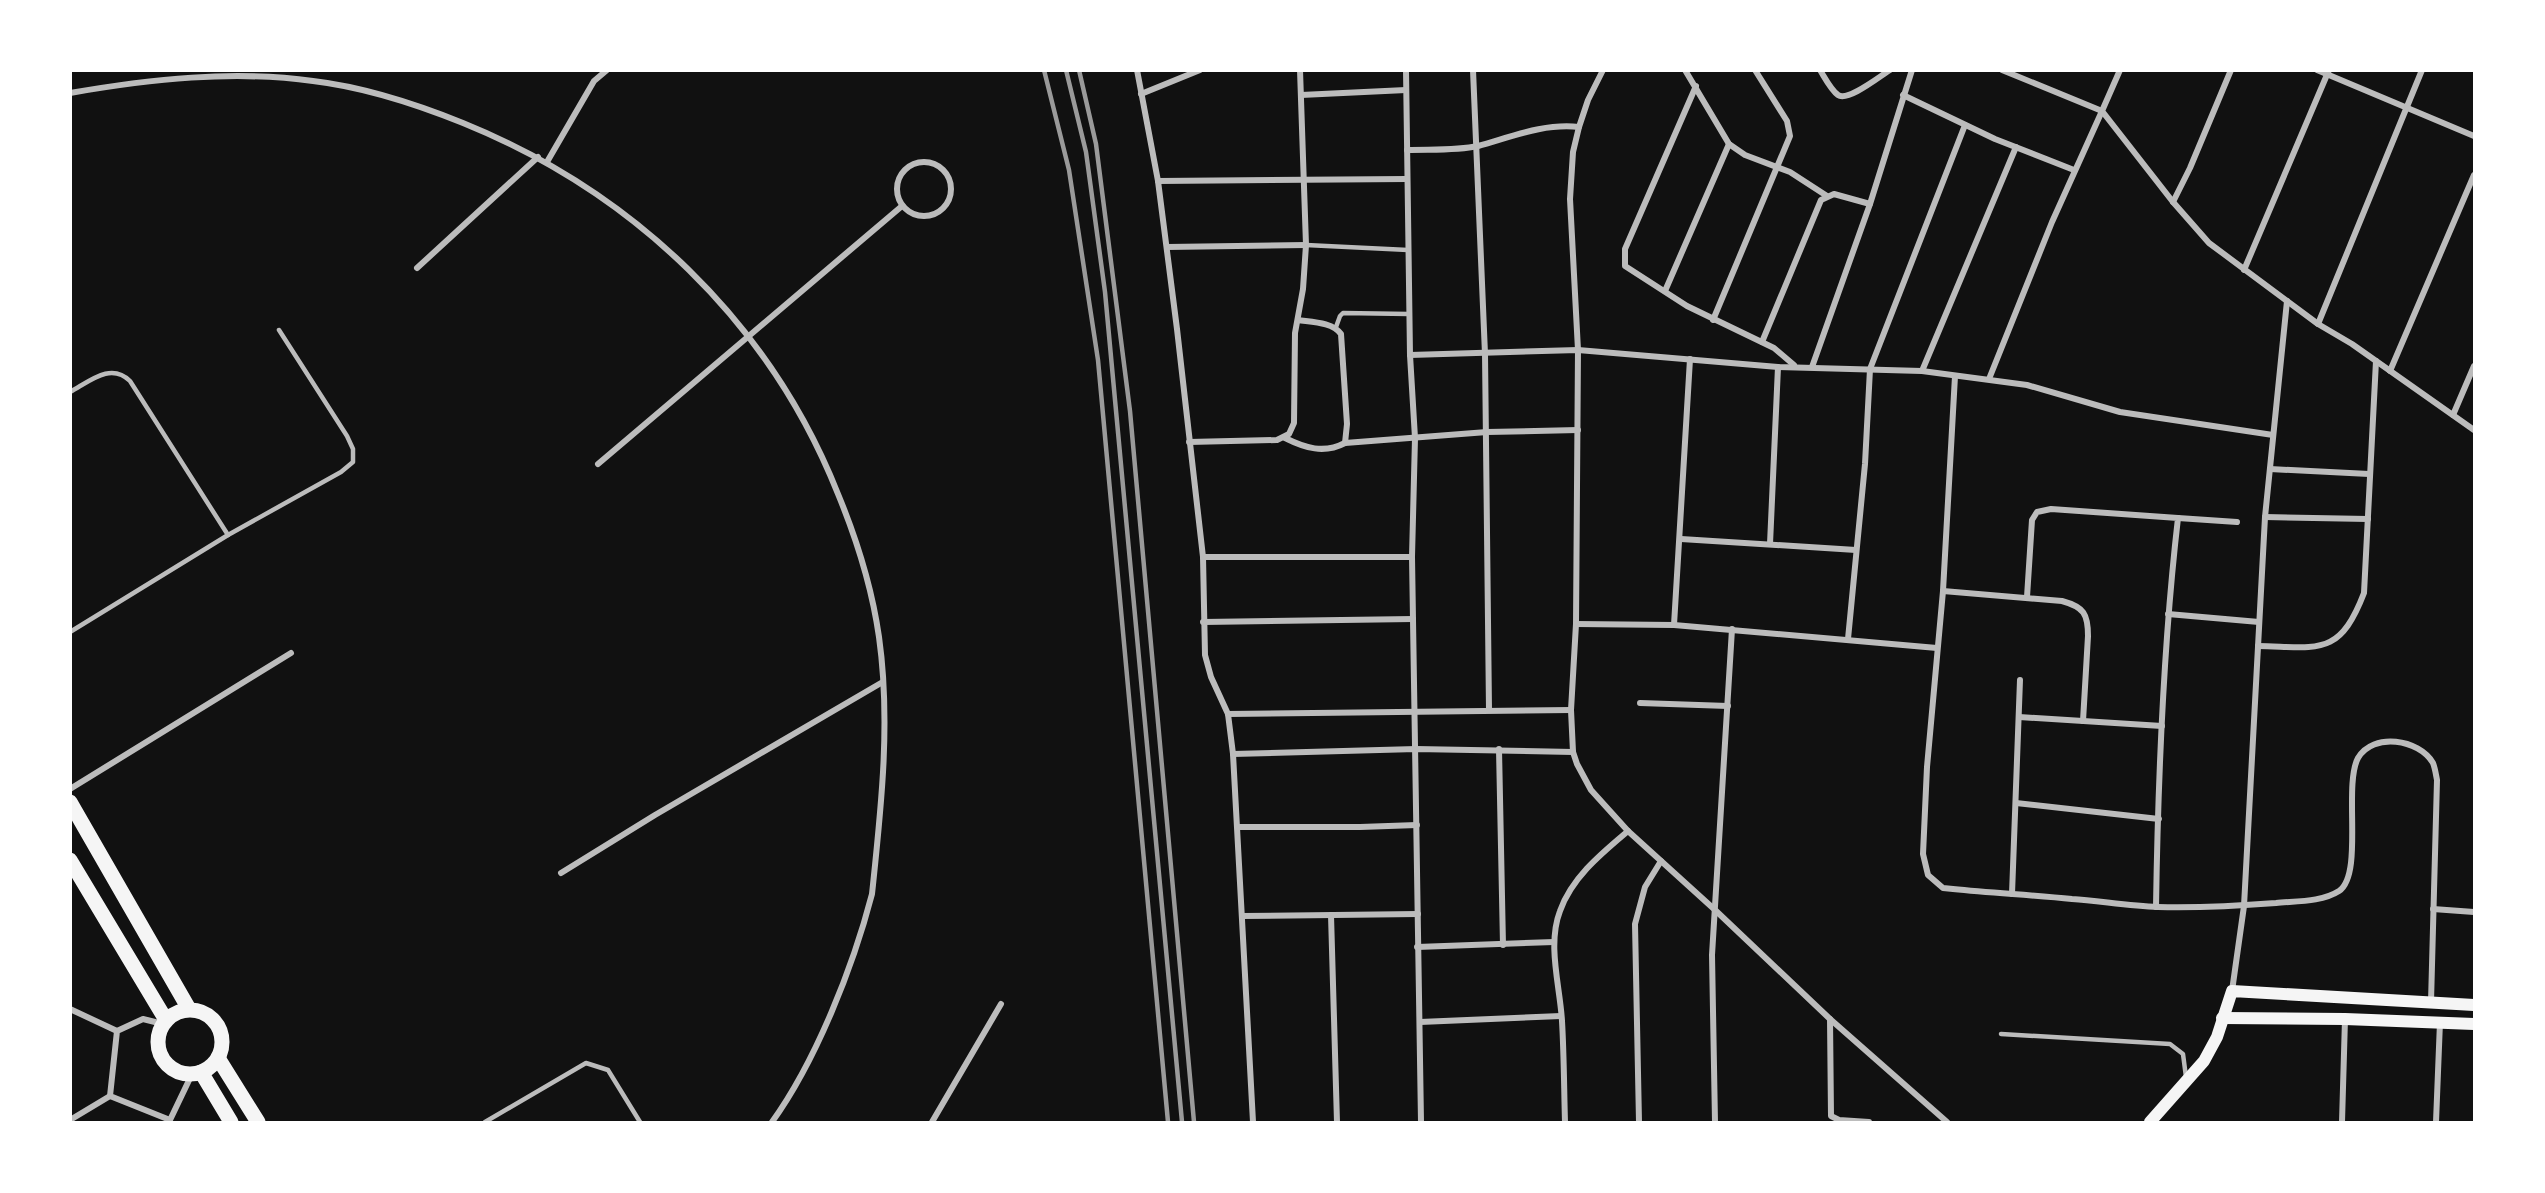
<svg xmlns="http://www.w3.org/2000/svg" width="2545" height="1193" font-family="Karla,sans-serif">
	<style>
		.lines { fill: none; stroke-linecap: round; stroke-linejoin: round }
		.service { stroke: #bcbcbc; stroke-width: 4.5 }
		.minor { stroke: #bcbcbc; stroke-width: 6 }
		.secondary { stroke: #f5f5f5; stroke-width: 12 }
		.primary { stroke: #f5f5f5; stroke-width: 15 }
		.rail { stroke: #9a9a9a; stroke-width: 4.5 }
	</style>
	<rect width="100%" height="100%" fill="#111"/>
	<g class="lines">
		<g class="service">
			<polyline points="1306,245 1408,250"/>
			<polyline points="1336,327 1340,316 1343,313 1409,314"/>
			<path d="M 70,392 C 90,381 111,362 130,381 L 228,535 L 70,632"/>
			<polyline points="228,535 341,472 353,462 353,449 347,436 279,330"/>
			<polyline points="2001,1034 2170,1044 2183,1054 2186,1077"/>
			<polyline points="485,1122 586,1063 608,1070 640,1122"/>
		</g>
		<g class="minor">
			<polyline points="1137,70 1158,181 1177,329 1203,557 1205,655 1211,677 1228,714 1233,754 1253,1122"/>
			<polyline points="1406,70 1410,355 1415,438 1412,557 1421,1122"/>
			<polyline points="1473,70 1485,354 1489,710"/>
			<polyline points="1603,70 1588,100 1579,127 1573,152 1570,199 1578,350 1576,624 1571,710 1573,752 1577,764 1591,790 1628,831 1714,909 1830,1019 1947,1122"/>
			<polyline points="1685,70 1729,144 1745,155 1790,172 1827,196"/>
			<path d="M 1820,70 C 1825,78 1831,90 1838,95 C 1848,102 1880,76 1890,70"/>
			<polyline points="2120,70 2102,111 2173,202 2209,243 2318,324 2352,344 2474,430"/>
			<polyline points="2317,70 2474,136"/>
			<polyline points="1696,86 1625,249 1625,266 1687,306 1774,348 1794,365"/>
			<path d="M 70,93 C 150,79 233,70 313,81 C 364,87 416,104 463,123 C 633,192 770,322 838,494 C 857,540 872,588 879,637 C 891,722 881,809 872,894 C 853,967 816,1061 772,1122"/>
			<polyline points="1141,94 1200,70"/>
			<polyline points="1301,95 1406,90"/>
			<polyline points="1903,95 1995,139 2074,170"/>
			<path d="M 1407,150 C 1429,149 1456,151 1478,146 C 1511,137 1544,123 1579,127"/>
			<circle cx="924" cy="189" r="27"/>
			<polyline points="547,162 594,81 607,70"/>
			<polyline points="1158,181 1407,179"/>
			<polyline points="2173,202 2190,168 2231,70"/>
			<polyline points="1167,247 1306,245"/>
			<polyline points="417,268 538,157"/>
			<polyline points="2244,270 2329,70"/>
			<polyline points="1665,291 1729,144"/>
			<path d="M 1298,320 C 1312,322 1333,322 1341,334 L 1347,424 L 1345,443 L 1487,432 L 1578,430"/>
			<polyline points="1713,320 1790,136 1787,121 1755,70"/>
			<polyline points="2318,324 2422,70"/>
			<polyline points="1762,342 1821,200 1834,194 1870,204"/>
			<polyline points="1410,355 1578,350 1778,367 1922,371 2027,385 2120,412 2273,435"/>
			<polyline points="1812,367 1870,204 1912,70"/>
			<polyline points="1922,371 2016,147"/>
			<polyline points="2390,371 2474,175"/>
			<path d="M 1955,376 L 1943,591 L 1927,767 L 1923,854 L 1928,875 L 1943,888 L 1953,889 C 1993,893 2032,895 2072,899 C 2100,901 2129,906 2158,907 C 2198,908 2237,906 2276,903 C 2296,901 2322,902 2339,891 C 2364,874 2343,786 2358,758 C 2373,732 2419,739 2433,763 C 2435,768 2436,775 2437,780 L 2431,1002"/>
			<polyline points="1989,379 2052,222 2102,111 2002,70"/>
			<polyline points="2453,415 2474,366"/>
			<path d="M 1285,438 C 1305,448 1324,454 1345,443"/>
			<polyline points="1189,442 1277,440 1289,434 1294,423 1295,333 1303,289 1306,245 1300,70"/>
			<polyline points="598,464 902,206"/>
			<polyline points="2270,469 2369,474"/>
			<polyline points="2265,517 2368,519"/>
			<polyline points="2178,518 2237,522"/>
			<polyline points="1681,539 1856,550"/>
			<polyline points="1770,544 1778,367"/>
			<polyline points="1203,557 1412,557"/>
			<path d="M 1943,591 L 2062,601 C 2084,607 2088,614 2088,636 L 2083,721"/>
			<path d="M 2027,597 L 2032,520 L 2037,512 L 2051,509 L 2178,518 C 2163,647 2158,777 2156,907"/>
			<polyline points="2168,614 2259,622"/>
			<polyline points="1203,622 1413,619"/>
			<polyline points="1576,624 1674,625 1937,648"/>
			<polyline points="1674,625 1690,359"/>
			<polyline points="1848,639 1865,464 1870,369 1965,125"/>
			<path d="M 2258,646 C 2318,647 2339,658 2364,593 L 2376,361"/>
			<polyline points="1640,703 1728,706"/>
			<polyline points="1228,714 1571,710"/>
			<polyline points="2019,717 2162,726"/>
			<polyline points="1499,749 1503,945"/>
			<polyline points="1233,754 1416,749 1573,752"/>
			<polyline points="70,789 291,653"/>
			<polyline points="2016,803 2159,819"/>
			<polyline points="1238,827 1360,827 1417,825"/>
			<polyline points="561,873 655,815 881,683"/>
			<polyline points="2012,894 2020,680"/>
			<polyline points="2433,909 2474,912"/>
			<polyline points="1331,915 1337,1122"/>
			<polyline points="1242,916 1418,914"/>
			<polyline points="1417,947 1554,942"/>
			<polyline points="2232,991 2244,906 2265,517 2287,301"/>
			<polyline points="70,1009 117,1031"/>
			<polyline points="1830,1019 1831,1116 1839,1120 1869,1122"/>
			<polyline points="1420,1022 1561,1016"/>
			<polyline points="163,1024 143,1019 117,1031 110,1096 170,1120 192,1074"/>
			<polyline points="70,1120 110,1096"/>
			<polyline points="932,1122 1001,1004"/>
			<path d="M 1565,1122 C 1564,1089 1564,1055 1562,1021 C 1560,986 1547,945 1560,911 C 1572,877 1602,853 1628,831"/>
			<polyline points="1639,1122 1635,924 1645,887 1661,861"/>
			<polyline points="1715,1122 1712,955 1732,629"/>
			<polyline points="2342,1122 2345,1019"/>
			<polyline points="2436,1122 2440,1022"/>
		</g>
		<g class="secondary">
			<polyline points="2222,1018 2345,1019 2474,1024"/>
			<polyline points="2150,1122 2204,1061 2217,1037 2232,991 2474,1005"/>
		</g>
		<g class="primary">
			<polyline points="70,802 189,1009"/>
			<polyline points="70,860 166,1020"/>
			<circle cx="190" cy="1042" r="32"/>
			<polyline points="218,1058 258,1122"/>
			<polyline points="201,1072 231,1122"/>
		</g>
		<g class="rail">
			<polyline points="1044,70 1069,170 1098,360 1168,1122"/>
			<polyline points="1066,70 1086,152 1105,292 1182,1122"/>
			<polyline points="1079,70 1096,144 1130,411 1194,1122"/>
		</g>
	</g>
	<rect width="2545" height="1193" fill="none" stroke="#ffffff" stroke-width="144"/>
</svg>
